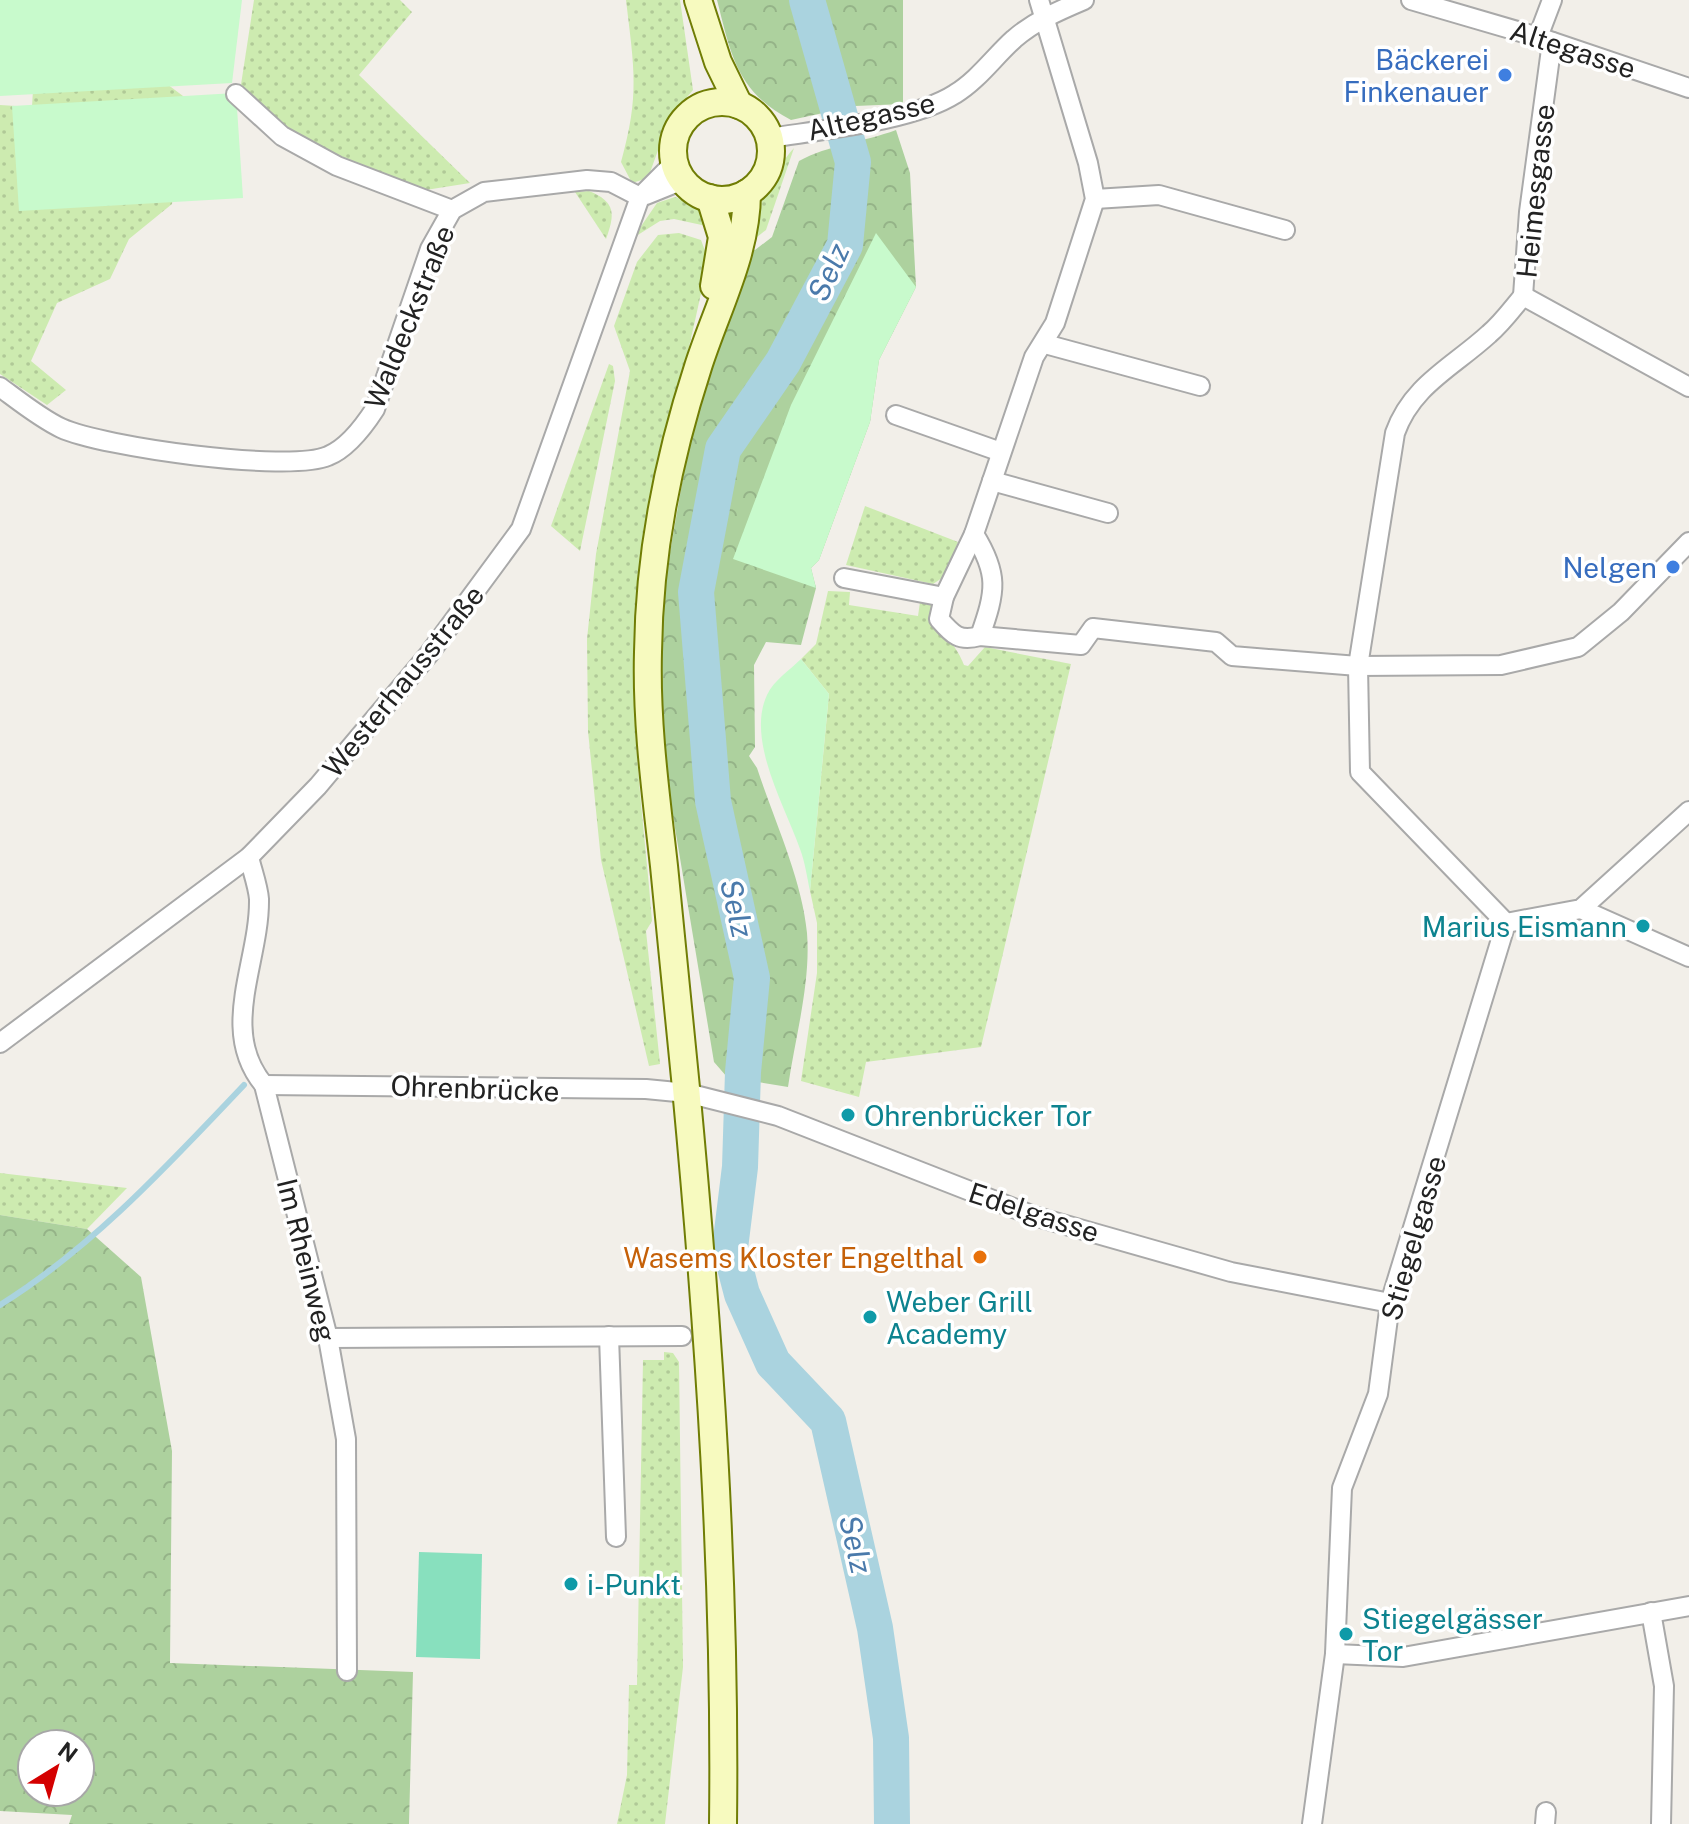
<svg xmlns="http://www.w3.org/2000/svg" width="1689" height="1824" font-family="'Public Sans',sans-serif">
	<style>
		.grass { fill: url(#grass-dots) }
		.forest { fill: url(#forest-crowns); fill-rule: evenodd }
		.park { fill: #c8facc }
		.pitch { fill: #88e0be }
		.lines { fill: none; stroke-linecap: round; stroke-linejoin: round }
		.stream { stroke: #aad3df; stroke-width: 6 }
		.river { stroke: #aad3df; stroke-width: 36 }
		.street-casing { stroke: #a9a9a9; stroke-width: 22 }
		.secondary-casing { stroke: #707d05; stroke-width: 30 }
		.street { stroke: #fff; stroke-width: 18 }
		.secondary { stroke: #f7fabf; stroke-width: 26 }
		.shop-dot { fill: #3f7fe0; stroke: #fff; stroke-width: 3 }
		.culture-dot { fill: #0f9aa8; stroke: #fff; stroke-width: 3 }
		.food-dot { fill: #e8710a; stroke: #fff; stroke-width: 3 }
		.labels { text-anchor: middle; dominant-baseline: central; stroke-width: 7; stroke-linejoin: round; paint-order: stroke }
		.street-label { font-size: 28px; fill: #222; stroke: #fff }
		.shop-label { font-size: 28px; fill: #366cbe; stroke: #fff; text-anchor: end }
		.culture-label { font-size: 28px; fill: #0d838f; stroke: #fff; text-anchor: start }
		.food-label { font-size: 28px; fill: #c56008; stroke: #fff; text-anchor: end }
		.water-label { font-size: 30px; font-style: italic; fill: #4a7aab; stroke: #fff }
	</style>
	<defs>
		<pattern id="grass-dots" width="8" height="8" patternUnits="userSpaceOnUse" patternTransform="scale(2)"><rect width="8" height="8" fill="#cdebb0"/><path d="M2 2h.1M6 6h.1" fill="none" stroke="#b0c997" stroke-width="1.8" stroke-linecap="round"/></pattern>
		<pattern id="forest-crowns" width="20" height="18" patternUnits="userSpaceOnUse" patternTransform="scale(2)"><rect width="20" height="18" fill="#add19e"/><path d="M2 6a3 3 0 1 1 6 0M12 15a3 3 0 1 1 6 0" fill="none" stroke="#95b388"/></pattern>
	</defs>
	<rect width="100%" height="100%" fill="#f2efe9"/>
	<g class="grass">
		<polygon points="254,0 400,0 412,12 359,75 470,183 413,192 337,160 285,128 240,91"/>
		<path d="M 626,0 L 680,0 L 693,90 L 670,117 L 648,178 L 632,183 L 621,162 C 640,95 634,68 626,0 Z"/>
		<polygon points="123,51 215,120 178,140 172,204 129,239 110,279 57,303 31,361 66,390 47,405 0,374 0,105 32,107 35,55"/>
		<path d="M 794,148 L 766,230 L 757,237 L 750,236 C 756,210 776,167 794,148 Z"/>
		<path d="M 589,191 C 616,202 615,214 606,239 L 575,192 Z"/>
		<polygon points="675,197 697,205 711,227 674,219 660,221 633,238 657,203"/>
		<path d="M 679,233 L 701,240 L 708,259 C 684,385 641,514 635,642 C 630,734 645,829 652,921 L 646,931 L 660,1064 L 649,1066 L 601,860 L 588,731 L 587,639 L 596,554 L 630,371 L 614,326 L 637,262 L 658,235 Z"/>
		<polygon points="609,364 613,366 615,381 580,551 551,526"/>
		<polygon points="865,506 958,542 945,576 933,584 846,565"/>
		<path d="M 828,591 L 850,592 L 849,605 L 918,616 L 920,602 L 931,605 C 935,632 954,638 964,665 L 968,666 L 985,647 L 1071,664 L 981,1047 L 866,1062 L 859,1097 L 801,1081 L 817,973 L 817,923 L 810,891 L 829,694 L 801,659 L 816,644 Z"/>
		<polygon points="0,1173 127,1188 87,1229 0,1215"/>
		<polygon points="664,1352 673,1353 679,1362 683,1667 665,1824 617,1824 627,1775 629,1685 637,1685 643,1360 664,1360"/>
	</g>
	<g class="forest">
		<path d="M 717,0 L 903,0 L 903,104 L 855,106 L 791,120 C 737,92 731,55 717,0 Z"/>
		<path d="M 896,130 L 910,173 L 916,287 L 879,360 L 870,422 L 819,560 L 811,568 L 816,588 L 801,645 L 766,642 L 754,665 L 755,747 L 749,756 L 757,768 C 774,820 802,879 807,933 C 811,983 795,1038 788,1087 L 727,1077 L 714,1062 L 662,750 L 662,598 L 690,438 L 746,248 L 755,250 L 772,237 L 799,161 C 828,145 864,142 896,130 Z"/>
		<path d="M 0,1215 L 87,1229 L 141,1277 L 172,1451 L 170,1663 L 413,1672 L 409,1824 L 69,1824 L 72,1815 L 0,1811 ZM 32,1744 L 80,1744 L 80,1792 L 32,1792 Z"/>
	</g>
	<g class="park">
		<polygon points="0,0 242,0 232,83 0,96"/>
		<polygon points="236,93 243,198 19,211 12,106"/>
		<polygon points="876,233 916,287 879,360 870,422 819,560 811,568 816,588 733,559 791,405"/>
		<path d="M 801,659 L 829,694 L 810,891 C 807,877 805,862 800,849 C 785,806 746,740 767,695 C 774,680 790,670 801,659 Z"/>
	</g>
	<polygon class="pitch" points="419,1552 482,1554 480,1659 416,1657"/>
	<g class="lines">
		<path class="stream" d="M 0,1305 C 93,1247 169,1164 244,1085"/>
		<polyline class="river" points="807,0 853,162 845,245 783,362 723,449 696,592 713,801 752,978 743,1072 740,1167 730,1248 742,1294 773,1363 828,1421 875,1628 891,1738 892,1824"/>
		<defs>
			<g id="street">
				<path d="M 1039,0 L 1088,163 L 1095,199 L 1055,323 L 1034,357 L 974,534 L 944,597 L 939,619 C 953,635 959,642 980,636 L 1081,645 L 1093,628 L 1216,642 L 1232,656 L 1358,666 L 1501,665 L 1578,647 L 1621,612 L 1689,542"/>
				<polyline points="1411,0 1538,37 1689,88"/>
				<polyline points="1538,37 1552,0"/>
				<polyline points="236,94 282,136 337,166 452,210"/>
				<path d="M 770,138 C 820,130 913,121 955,94 C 978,80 994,57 1014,39 C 1035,21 1058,11 1084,0"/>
				<polyline points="646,195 683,180"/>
				<polyline points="1095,199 1159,195 1285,230"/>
				<polyline points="1523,296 1529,212 1552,42"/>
				<polyline points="1523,296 1689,387"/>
				<polyline points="1045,344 1200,386"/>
				<path d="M 0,387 C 19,401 40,418 61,428 C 102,447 289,473 328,456 C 348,448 364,426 375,409 L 430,249 L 452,210 L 484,192 L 587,180 L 611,182 L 640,197"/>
				<polyline points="896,415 1001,452"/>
				<polyline points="992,481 1108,513"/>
				<path d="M 974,534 C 999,574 996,591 980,636"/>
				<polyline points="844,578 944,597"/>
				<path d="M 249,857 C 252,870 258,886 259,899 C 260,962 218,1030 264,1085 L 328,1338 L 346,1439 L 347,1671"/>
				<polyline points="1581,909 1689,957"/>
				<path d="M 1506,923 L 1360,772 L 1358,666 L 1395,433 C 1412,385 1453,367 1489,334 C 1502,323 1512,309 1523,296"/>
				<polyline points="1506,923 1581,909 1689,811"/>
				<polyline points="0,1043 249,857 318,786 429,654 521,529 640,197 675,162"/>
				<polyline points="264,1085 646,1089 687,1093 778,1116 1034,1216 1231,1272 1390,1303"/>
				<polyline points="609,1336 616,1537"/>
				<polyline points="328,1338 682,1336"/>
				<polyline points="1651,1612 1664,1686 1661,1824"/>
				<polyline points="1335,1654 1403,1657 1689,1606"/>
				<polyline points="1312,1824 1335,1654 1342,1488 1378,1394 1390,1303 1506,923"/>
				<polyline points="1545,1824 1546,1812"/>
			</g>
			<g id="secondary">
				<polyline points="698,0 718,62 739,105"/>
				<circle cx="722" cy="151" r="49"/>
				<polyline points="710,198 722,237 714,286"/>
				<path d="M 723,1824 C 726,1578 709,1333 686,1088 C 679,1014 672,940 664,866 C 656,795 646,724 648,652 C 649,555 668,459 698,367 C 716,310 747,254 747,193"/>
			</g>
		</defs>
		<use href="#street" class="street-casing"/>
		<use href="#secondary" class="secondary-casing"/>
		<use href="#street" class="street"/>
		<use href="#secondary" class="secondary"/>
	</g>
	<g class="shop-dot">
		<circle cx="1505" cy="75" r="8"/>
		<circle cx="1673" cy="567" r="8"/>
	</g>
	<g class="culture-dot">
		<circle cx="1643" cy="926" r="8"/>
		<circle cx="848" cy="1115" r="8"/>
		<circle cx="870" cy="1317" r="8"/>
		<circle cx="571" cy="1584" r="8"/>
		<circle cx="1346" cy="1634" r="8"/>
	</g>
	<circle class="food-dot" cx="980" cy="1257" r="8"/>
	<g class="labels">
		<g class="street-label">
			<text transform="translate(1573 49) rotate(18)">Altegasse</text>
			<text transform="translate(871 116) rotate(-13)">Altegasse</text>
			<text transform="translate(1535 191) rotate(-84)">Heimesgasse</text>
			<text transform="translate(409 317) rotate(-68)">Waldeckstraße</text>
			<text transform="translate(403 681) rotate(-51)">Westerhausstraße</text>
			<text transform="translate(475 1088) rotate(2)">Ohrenbrücke</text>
			<text transform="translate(1034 1212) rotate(18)">Edelgasse</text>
			<text transform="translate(1413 1238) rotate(-74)">Stiegelgasse</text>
			<text transform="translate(307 1260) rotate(76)">Im Rheinweg</text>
		</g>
		<g class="shop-label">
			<text x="1489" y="59">Bäckerei<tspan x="1489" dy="32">Finkenauer</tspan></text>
			<text x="1657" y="567">Nelgen</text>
		</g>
		<g class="culture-label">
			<text x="1627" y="926" text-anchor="end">Marius Eismann</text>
			<text x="864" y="1115">Ohrenbrücker Tor</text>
			<text x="886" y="1301">Weber Grill<tspan x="886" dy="32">Academy</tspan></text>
			<text x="587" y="1584">i-Punkt</text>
			<text x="1362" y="1618">Stiegelgässer<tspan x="1362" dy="32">Tor</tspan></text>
		</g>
		<g class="food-label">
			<text x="964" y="1257">Wasems Kloster Engelthal</text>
		</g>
		<g class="water-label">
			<text transform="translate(828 272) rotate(-66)">Selz</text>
			<text transform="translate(737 908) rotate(77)">Selz</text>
			<text transform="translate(856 1544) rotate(77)">Selz</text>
		</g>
	</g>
	<g transform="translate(56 1768) rotate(37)"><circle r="38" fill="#ffffff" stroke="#a7a7a7" stroke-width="2"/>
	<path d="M0-6L14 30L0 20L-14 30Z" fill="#d40000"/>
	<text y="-12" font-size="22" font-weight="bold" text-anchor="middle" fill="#222222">N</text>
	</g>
</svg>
